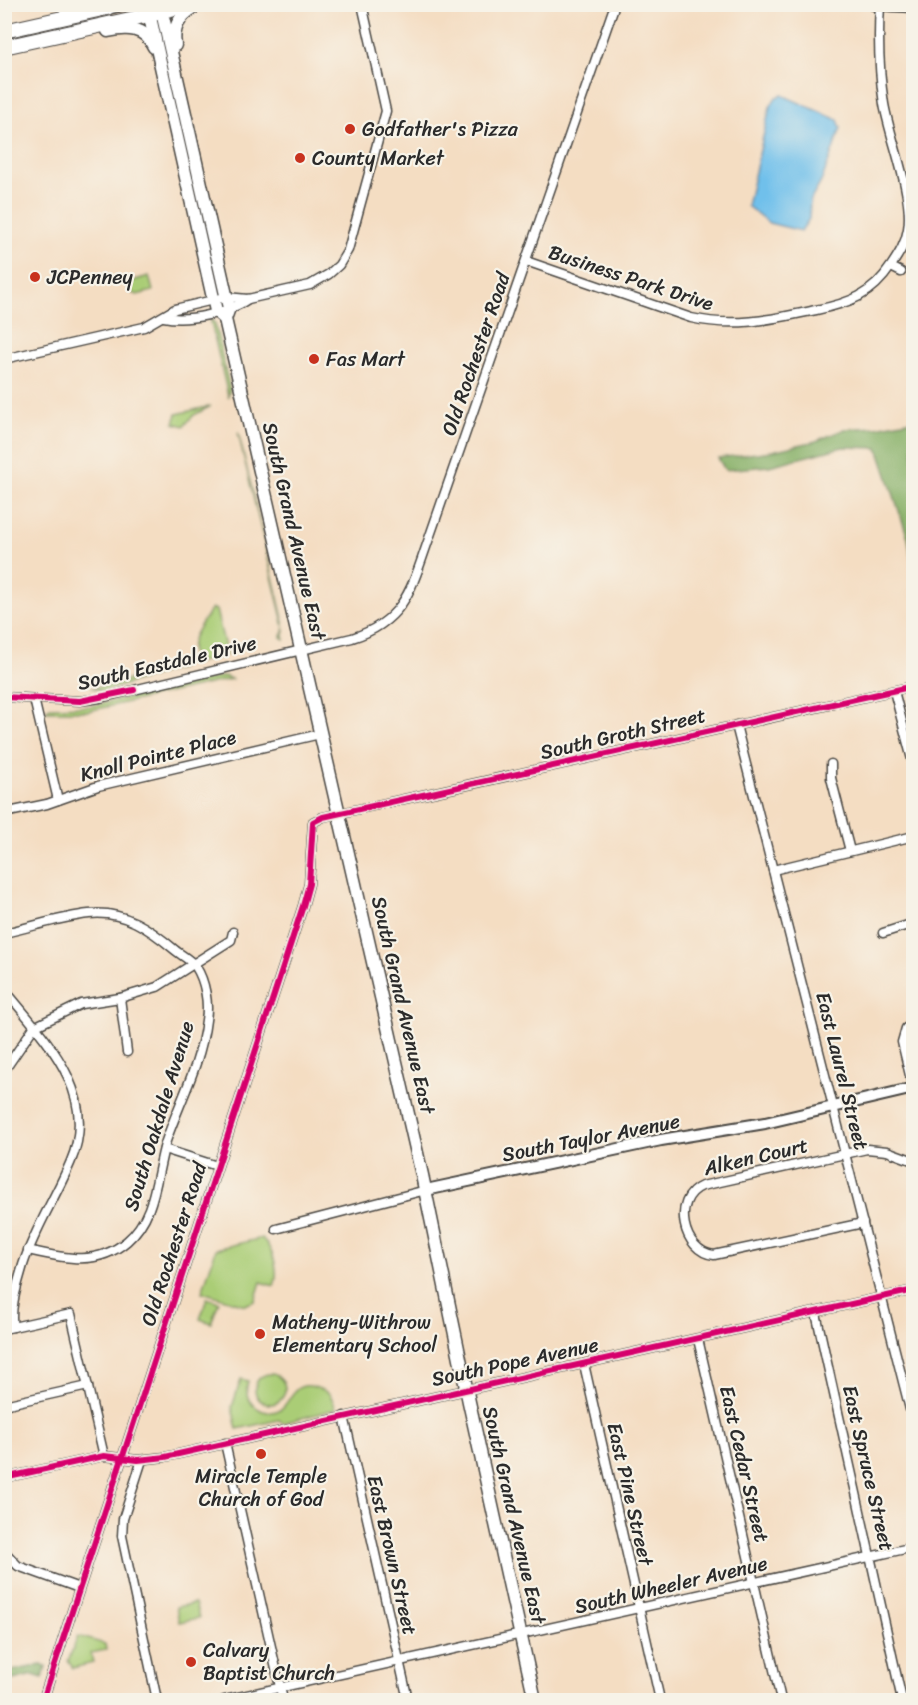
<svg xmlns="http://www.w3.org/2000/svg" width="918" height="1705" font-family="Sriracha,sans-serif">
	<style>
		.green { fill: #aacd76; stroke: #6a7c50; stroke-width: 1.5 }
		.forest { fill: #87b067; stroke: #596e49; stroke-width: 1.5 }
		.water { fill: #70c0eb; stroke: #4e768b; stroke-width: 1.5 }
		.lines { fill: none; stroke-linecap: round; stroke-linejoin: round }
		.minor-casing { stroke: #494642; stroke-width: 11 }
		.tertiary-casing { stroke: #494642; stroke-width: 14 }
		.secondary-casing { stroke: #494642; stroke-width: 15 }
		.primary-casing { stroke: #494642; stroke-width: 16 }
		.minor { stroke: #fff; stroke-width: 8 }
		.tertiary { stroke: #fff; stroke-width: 10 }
		.secondary { stroke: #fff; stroke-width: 12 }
		.primary { stroke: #fff; stroke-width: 14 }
		.cycleway-casing { stroke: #f7f3e8; stroke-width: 10 }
		.cycleway { stroke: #d6006c; stroke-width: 6 }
		.poi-dot { fill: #c8321e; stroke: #f7f3e8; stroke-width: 2 }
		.labels { text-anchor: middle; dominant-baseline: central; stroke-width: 4.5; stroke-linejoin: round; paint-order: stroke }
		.poi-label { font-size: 20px; fill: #2b2b2b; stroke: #f7f3e8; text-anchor: start }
		.street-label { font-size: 20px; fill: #2b2b2b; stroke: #f7f3e8 }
	</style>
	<rect width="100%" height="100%" fill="#f7f3e8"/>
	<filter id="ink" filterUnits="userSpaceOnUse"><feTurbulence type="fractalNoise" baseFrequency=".0167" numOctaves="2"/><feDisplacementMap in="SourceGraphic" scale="12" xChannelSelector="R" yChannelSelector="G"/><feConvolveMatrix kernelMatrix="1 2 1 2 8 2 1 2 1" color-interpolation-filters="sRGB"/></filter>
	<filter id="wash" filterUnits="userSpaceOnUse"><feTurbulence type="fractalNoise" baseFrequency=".008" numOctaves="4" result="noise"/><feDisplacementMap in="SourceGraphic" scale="24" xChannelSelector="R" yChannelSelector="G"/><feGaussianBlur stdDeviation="1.35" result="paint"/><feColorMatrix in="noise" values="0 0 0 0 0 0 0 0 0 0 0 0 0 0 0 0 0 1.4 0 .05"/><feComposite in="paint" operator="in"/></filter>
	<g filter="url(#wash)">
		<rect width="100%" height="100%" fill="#f4ddc2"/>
		<g class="green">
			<polygon points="149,276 153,291 137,295 130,292 129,286 132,281"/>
			<polygon points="210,318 215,324 230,390 228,396"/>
			<polygon points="211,406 194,415 184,426 174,423 177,414"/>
			<polygon points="238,432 284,623 284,639 281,637 285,631"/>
			<path d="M 212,608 L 216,610 L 227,655 L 196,663 C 182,644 202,624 212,608 Z"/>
			<polygon points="181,668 111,689 102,691 93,688"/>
			<polygon points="224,676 231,679 88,711 44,711 50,707 91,706"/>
			<path d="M 262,1238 C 273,1249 280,1271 274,1286 L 261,1282 L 255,1301 L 245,1305 L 202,1292 L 216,1249 Z"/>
			<polygon points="207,1298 219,1302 211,1323 200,1319"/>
			<circle cx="270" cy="1389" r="15"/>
			<path d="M 241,1379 L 248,1381 C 246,1388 246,1394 249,1400 C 252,1405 258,1409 263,1411 C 290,1418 286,1389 304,1386 C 312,1385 324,1390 330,1394 L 336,1409 L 283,1423 L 279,1420 L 237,1429 L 232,1407 Z"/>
			<polygon points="195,1603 199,1618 179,1622 176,1607"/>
			<polygon points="78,1636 105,1644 106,1650 91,1653 93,1663 73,1668 68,1661"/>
		</g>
		<g class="forest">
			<polygon points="913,420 913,569 908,538 878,448 843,447 769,466 725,470 718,458 772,451 816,441 845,429 876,427"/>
			<polygon points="41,1665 46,1666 43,1678 33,1675 5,1682 5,1672"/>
		</g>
		<polygon class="water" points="782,95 838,120 841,128 821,182 810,201 809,219 801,231 769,223 747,206 770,107 776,97"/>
	</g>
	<g filter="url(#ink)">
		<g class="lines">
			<defs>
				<g id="minor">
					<path d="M 526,261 L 691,318 C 735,328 773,319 816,310 C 850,303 872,295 891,266 C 899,254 906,243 908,229 C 914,196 890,139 884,104 C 879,72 878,38 880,4"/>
					<polyline points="891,267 901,272"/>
					<path d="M 164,317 C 188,322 229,313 248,299"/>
					<polyline points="4,359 144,327 175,309 226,297 248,299 310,285 329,274 339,265 348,250 386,111 362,4"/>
					<polyline points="894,691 914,767"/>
					<path d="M 4,697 L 80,701 L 100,698 L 352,638 C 400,623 410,594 425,550 L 615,4"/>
					<polyline points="34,699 58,800"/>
					<polyline points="736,725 914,1425"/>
					<polyline points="831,764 831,778 850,851"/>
					<polyline points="4,813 47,804 98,786 320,734"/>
					<polyline points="773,870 914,836"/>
					<path d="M 4,933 C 32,927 61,917 89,914 C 124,910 150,929 175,950 C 181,955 191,960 196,967 C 205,981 209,1003 206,1020 C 201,1063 180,1101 166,1141 C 155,1176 157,1215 127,1241 C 97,1267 63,1258 28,1250"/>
					<polyline points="883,933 914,923"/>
					<path d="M 4,989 C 44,1038 100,1093 71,1161 C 56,1197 35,1228 23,1265 C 18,1283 9,1308 13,1327"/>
					<polyline points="120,998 127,1052"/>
					<polyline points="4,1071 34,1027 81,1004 120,998 157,987 231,940 233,932"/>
					<polyline points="913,1088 902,1042 906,1028 914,1024"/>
					<polyline points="164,1149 217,1166"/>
					<path d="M 863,1223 L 714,1255 C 683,1252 671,1199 702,1186 L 867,1149 L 887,1151 L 914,1161"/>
					<polyline points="276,1229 426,1190"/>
					<polyline points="816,1313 902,1700"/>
					<polyline points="4,1329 71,1314 104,1456"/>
					<polyline points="698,1339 781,1700"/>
					<polyline points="584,1364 660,1700"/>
					<polyline points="4,1405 88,1386"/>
					<polyline points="344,1416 408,1700"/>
					<polyline points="225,1443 283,1700"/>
					<polyline points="142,1460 123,1519 122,1536 157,1700"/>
					<polyline points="4,1478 104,1456 138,1460 165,1457 914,1290"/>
					<polyline points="4,1551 18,1566 79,1588"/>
					<polyline points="43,1700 303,906 309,884 313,822 323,817 914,686"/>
					<polyline points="224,1700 914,1547"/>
				</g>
				<polyline id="tertiary" points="426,1190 661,1140 765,1123 914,1088"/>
				<g id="secondary">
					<polyline points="147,4 216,311 225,319"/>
					<polyline points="200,4 162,12 229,308 225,319 422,1175 469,1402 535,1700"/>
					<polyline points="874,4 914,6"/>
					<polyline points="107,8 124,4"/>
					<path d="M 108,31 C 126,27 145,26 154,47"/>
					<path d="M 175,45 C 172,29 179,16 194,7"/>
				</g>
				<g id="primary">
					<polyline points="4,31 107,8 111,4"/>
					<polyline points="4,47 162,12 161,4"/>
				</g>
			</defs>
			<use href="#minor" class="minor-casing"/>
			<use href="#tertiary" class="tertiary-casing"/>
			<use href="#secondary" class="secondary-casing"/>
			<use href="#primary" class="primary-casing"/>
			<use href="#minor" class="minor"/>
			<use href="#tertiary" class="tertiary"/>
			<use href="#secondary" class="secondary"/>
			<use href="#primary" class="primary"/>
			<defs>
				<g id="cycleway">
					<polyline points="4,697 80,701 134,690"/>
					<polyline points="4,1478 104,1456 138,1460 165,1457 914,1290"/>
					<polyline points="43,1700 303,906 309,884 313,822 323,817 914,686"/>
				</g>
			</defs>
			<use href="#cycleway" class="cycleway-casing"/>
			<use href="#cycleway" class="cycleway"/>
		</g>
	</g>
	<g class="poi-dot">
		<circle cx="350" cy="129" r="6"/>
		<circle cx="300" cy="158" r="6"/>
		<circle cx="35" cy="277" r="6"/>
		<circle cx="314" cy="359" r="6"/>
		<circle cx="260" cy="1334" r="6"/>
		<circle cx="261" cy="1454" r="6"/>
		<circle cx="191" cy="1662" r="6"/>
	</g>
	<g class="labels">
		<g class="poi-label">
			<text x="362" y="129">Godfather's Pizza</text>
			<text x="312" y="158">County Market</text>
			<text x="47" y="277">JCPenney</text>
			<text x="326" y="359">Fas Mart</text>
			<text x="272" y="1322">Matheny-Withrow<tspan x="272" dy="23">Elementary School</tspan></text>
			<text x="261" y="1476" text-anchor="middle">Miracle Temple<tspan x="261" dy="23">Church of God</tspan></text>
			<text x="203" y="1650">Calvary<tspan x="203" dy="23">Baptist Church</tspan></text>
		</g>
		<g class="street-label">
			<text transform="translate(631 278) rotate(18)">Business Park Drive</text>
			<text transform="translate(476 354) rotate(-71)">Old Rochester Road</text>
			<text transform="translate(294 531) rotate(77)">South Grand Avenue East</text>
			<text transform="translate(167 663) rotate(-13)">South Eastdale Drive</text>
			<text transform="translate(623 734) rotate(-13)">South Groth Street</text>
			<text transform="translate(158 756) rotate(-14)">Knoll Pointe Place</text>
			<text transform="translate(403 1005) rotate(77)">South Grand Avenue East</text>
			<text transform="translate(842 1071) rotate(76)">East Laurel Street</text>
			<text transform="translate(159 1116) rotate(-73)">South Oakdale Avenue</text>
			<text transform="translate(591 1138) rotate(-11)">South Taylor Avenue</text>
			<text transform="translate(756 1157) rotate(-13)">Alken Court</text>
			<text transform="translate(174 1244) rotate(-72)">Old Rochester Road</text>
			<text transform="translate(515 1362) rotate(-12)">South Pope Avenue</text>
			<text transform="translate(744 1464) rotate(77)">East Cedar Street</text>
			<text transform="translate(868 1468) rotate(77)">East Spruce Street</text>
			<text transform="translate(630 1494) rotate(77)">East Pine Street</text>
			<text transform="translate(514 1515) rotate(77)">South Grand Avenue East</text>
			<text transform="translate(392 1555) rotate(77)">East Brown Street</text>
			<text transform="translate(671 1585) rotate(-13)">South Wheeler Avenue</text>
		</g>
	</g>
	<rect width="918" height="1705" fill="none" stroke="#f7f3e8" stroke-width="24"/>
</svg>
